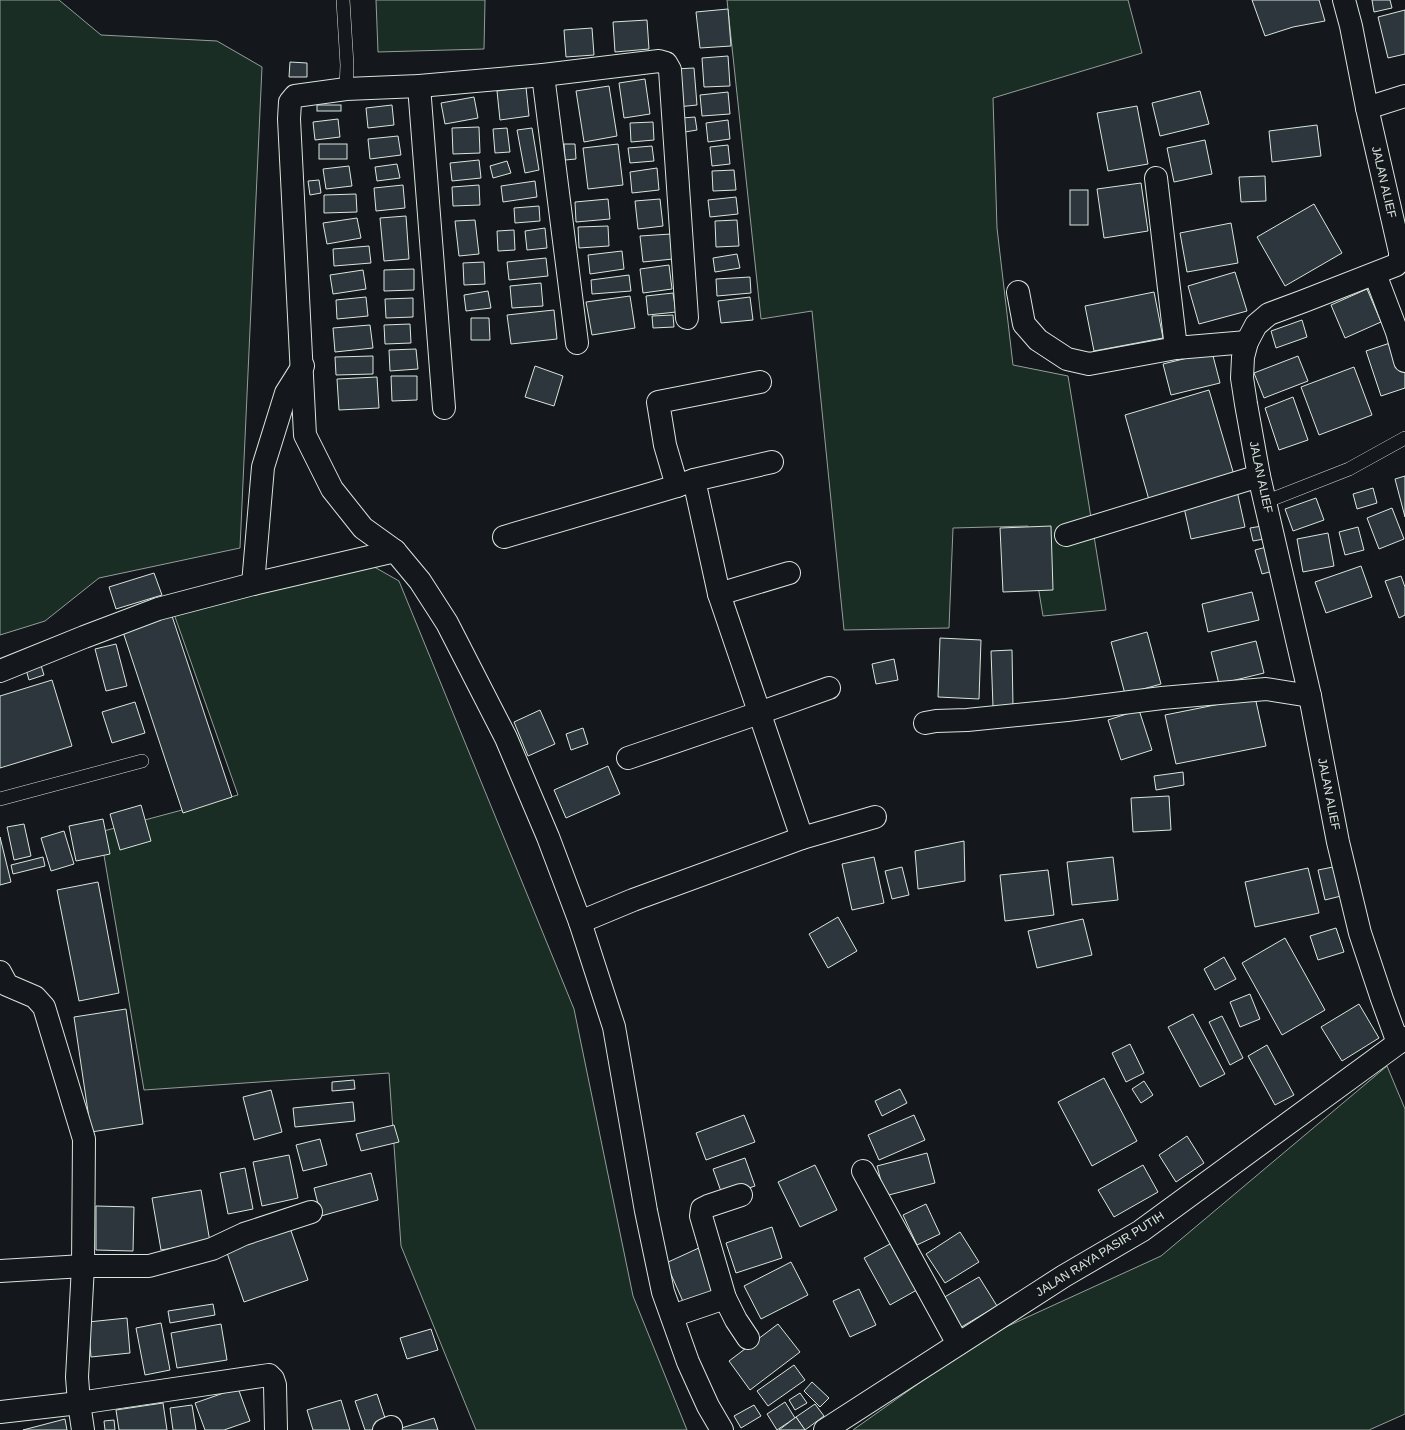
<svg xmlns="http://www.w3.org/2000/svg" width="1405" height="1430" font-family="Arial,sans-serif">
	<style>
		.green { fill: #1a2d24; stroke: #939e99 }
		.building { fill: #2c363c; stroke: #d8e6dc }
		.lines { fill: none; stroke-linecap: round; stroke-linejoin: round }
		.lane-casing { stroke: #d8e6dc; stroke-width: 14 }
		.street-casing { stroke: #d8e6dc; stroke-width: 24 }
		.secondary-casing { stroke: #d8e6dc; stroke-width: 24 }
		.lane { stroke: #14181c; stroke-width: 13 }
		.street { stroke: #14181c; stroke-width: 22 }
		.secondary { stroke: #14181c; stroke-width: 22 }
		.labels { text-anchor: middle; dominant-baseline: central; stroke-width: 3; stroke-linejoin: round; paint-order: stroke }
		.street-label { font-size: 12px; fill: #d8e6dc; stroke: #14181c }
	</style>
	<rect width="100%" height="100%" fill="#14181c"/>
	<g class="green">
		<polygon points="0,0 59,0 101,35 217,41 262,67 240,548 99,578 45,621 0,635"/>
		<polygon points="376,0 485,0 484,49 378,52"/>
		<polygon points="727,0 1128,0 1142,53 993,98 997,228 1013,365 1068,376 1106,610 1043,616 1028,526 953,528 949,628 844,630 812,311 761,319"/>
		<polygon points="362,560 399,581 574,1009 633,1296 687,1430 476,1430 401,1246 389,1073 144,1090 100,832 238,795 174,614"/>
		<polygon points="1387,1066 1405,1109 1405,1414 1369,1430 853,1430 984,1337 1161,1256"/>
	</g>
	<g class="building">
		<polygon points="1252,0 1319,0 1325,21 1293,27 1265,36"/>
		<polygon points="1372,0 1390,0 1392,8 1374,12"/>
		<polygon points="728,9 731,46 700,48 696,12"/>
		<polygon points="1405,10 1405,54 1388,58 1378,17"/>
		<polygon points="647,20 649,49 615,52 613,22"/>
		<polygon points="592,28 594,55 566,57 564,30"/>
		<polygon points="728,56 730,86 704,87 702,58"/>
		<polygon points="290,62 307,63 307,77 289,77"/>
		<polygon points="694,68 697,105 677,107 674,69"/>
		<polygon points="645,79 650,114 624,118 619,83"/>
		<polygon points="609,86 617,136 584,142 576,91"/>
		<polygon points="526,87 529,116 500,120 497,91"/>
		<polygon points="1200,91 1209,124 1160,136 1152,103"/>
		<polygon points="728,92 730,114 702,116 700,95"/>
		<polygon points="474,97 478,118 445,124 441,103"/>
		<rect x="317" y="105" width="24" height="6"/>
		<polygon points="392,105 394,125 368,128 366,108"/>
		<polygon points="1137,106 1148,164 1108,171 1097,113"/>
		<polygon points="695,117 697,130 685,132 682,118"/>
		<polygon points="338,119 340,137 315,140 313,122"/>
		<polygon points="728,120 730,139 708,142 706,123"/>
		<polygon points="653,122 654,140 631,142 630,123"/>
		<polygon points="1317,125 1321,156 1272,162 1269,131"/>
		<polygon points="479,127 480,153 453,154 452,128"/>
		<polygon points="507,128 510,152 495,153 493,129"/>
		<polygon points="532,128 539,170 525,173 517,130"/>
		<polygon points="398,136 401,155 370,159 368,139"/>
		<polygon points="1205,140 1212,174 1174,182 1167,148"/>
		<rect x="319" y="144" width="28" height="15"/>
		<polygon points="564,144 575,144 576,159 565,160"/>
		<polygon points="618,144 623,185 588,189 583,148"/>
		<polygon points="728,145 730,164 712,166 710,147"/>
		<polygon points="652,146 654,161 630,163 628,148"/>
		<polygon points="479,160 481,178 452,181 450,163"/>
		<polygon points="507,161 511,173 493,178 490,166"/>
		<polygon points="397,164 400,178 377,181 375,167"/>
		<polygon points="349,166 352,186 326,189 323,169"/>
		<polygon points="657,168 659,190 632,193 630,172"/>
		<polygon points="734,170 736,190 713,191 712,171"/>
		<polygon points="1265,176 1266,201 1241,202 1239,177"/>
		<polygon points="319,180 321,193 310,195 308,181"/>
		<polygon points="535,181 537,197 503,202 501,186"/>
		<polygon points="1141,183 1148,231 1104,238 1097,189"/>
		<polygon points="403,185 405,208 376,211 374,188"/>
		<polygon points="479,185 480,205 453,206 452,187"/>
		<rect x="1070" y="190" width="18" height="35"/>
		<polygon points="356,194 357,212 324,213 324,195"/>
		<polygon points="736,197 738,214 710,217 708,200"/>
		<polygon points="608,199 610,219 576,222 575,202"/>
		<polygon points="660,199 663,226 638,229 635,201"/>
		<polygon points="1314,204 1342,253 1285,286 1257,237"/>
		<polygon points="539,206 540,221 515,223 514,208"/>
		<polygon points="406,216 409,259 384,261 380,218"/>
		<polygon points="357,218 361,238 327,244 323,223"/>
		<polygon points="475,220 479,254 459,256 455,221"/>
		<polygon points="737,220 739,246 716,247 715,221"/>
		<polygon points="1231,223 1238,263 1187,272 1180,233"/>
		<polygon points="608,226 609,246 579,248 578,227"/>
		<polygon points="545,228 547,248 527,250 525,231"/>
		<polygon points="514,230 515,250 498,251 497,231"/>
		<polygon points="671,234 673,259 643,262 640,236"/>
		<polygon points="369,246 371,263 334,266 333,249"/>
		<polygon points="622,251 624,269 590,274 588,255"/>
		<polygon points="737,254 740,268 715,272 713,258"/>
		<polygon points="546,258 548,276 509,280 507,262"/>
		<polygon points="484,262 485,284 464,285 463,263"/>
		<polygon points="669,265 672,289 643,293 640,269"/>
		<polygon points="414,269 414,290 384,291 384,270"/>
		<polygon points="363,270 366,289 333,294 330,275"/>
		<polygon points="1235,272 1247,311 1199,324 1188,286"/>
		<polygon points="629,275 631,291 592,294 591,280"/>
		<polygon points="750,277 751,293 717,296 716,279"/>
		<polygon points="541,283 543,306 512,308 510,286"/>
		<polygon points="1367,289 1381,322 1345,338 1331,305"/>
		<polygon points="488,291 491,308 466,311 464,295"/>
		<polygon points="1154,292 1163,338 1094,351 1085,306"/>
		<polygon points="673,293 676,312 648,315 646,296"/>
		<polygon points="630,296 635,328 592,335 586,302"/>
		<polygon points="366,297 368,316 337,319 336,300"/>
		<polygon points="750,297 753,320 721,323 718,301"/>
		<polygon points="413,298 413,317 386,318 385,299"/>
		<polygon points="554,310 557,339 511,344 507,315"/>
		<polygon points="673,315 674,327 653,328 652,316"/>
		<polygon points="471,318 489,318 490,340 471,340"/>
		<polygon points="1302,320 1307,337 1276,348 1271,331"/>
		<polygon points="410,324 411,343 385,344 384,325"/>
		<polygon points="370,325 373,348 335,352 333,328"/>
		<polygon points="1396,341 1405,370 1405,388 1381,396 1366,351"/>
		<polygon points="416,349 418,369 390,371 389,350"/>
		<polygon points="1212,352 1220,383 1171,395 1163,364"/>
		<polygon points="373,356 373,374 336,375 335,357"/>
		<polygon points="1298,356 1308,381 1264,398 1254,373"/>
		<polygon points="535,366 563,376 554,406 525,397"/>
		<polygon points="1354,367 1372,415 1319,435 1301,387"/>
		<polygon points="391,376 417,376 417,400 392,401"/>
		<polygon points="377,377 379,408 339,410 337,379"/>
		<polygon points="1209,390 1234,475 1149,500 1125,415"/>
		<polygon points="1293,397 1308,440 1279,450 1265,408"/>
		<polygon points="1405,476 1405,517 1395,479"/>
		<polygon points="1373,488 1377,503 1357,509 1353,494"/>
		<polygon points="1237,491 1245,527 1191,539 1183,503"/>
		<polygon points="1316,498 1324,520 1293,531 1285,509"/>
		<polygon points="1392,508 1404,539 1379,549 1367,518"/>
		<polygon points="1051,526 1053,590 1003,592 1000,528"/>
		<polygon points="1262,526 1264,539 1253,541 1250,528"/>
		<polygon points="1358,527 1364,550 1345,555 1339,532"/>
		<polygon points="1328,533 1334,566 1303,572 1297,539"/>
		<polygon points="1274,545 1281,569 1262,574 1255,550"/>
		<polygon points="1361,566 1372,597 1326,613 1315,582"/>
		<polygon points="154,573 162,595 116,609 109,587"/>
		<polygon points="1401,576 1405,587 1405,615 1399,618 1385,581"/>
		<polygon points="1252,592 1259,620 1208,632 1202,604"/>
		<polygon points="172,616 232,797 183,813 123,632"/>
		<polygon points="1147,632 1161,684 1125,694 1111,642"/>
		<polygon points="940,638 981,640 979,699 938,697"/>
		<polygon points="1256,641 1264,673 1219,684 1211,652"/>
		<polygon points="116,644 127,686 106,691 95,649"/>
		<polygon points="1012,650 1013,707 993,707 991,651"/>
		<polygon points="894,659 898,680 876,684 872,664"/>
		<polygon points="40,662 44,675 29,680 25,666"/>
		<polygon points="52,680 72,746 0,768 0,696"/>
		<polygon points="1255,697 1266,746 1176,764 1165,715"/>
		<polygon points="135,702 145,733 112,743 102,712"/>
		<polygon points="540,710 555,744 528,756 514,722"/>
		<polygon points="1139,710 1152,750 1121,760 1108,720"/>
		<polygon points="583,728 588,744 571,750 566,734"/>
		<polygon points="608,766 620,794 566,818 554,790"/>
		<polygon points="1183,772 1184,785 1156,790 1154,776"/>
		<polygon points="1169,796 1171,830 1133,832 1131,798"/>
		<polygon points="141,805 151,841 120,850 110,814"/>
		<polygon points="103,819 110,854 76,861 69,826"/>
		<polygon points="24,824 31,856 14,860 7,827"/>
		<polygon points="64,831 74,864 51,871 41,838"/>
		<polygon points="0,837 11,882 0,885"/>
		<polygon points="964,841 965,881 918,889 915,851"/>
		<polygon points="43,857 45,866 13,874 11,865"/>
		<polygon points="874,857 884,903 852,910 842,864"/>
		<polygon points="1113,857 1118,900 1072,905 1067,862"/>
		<polygon points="1338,866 1345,895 1325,900 1318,870"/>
		<polygon points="902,867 909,895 892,899 885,871"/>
		<polygon points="1308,868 1319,913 1255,927 1245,882"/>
		<polygon points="1048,870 1054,915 1005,921 1000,875"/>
		<polygon points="98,882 119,993 79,1001 57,890"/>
		<polygon points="838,917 857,951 828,968 809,934"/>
		<polygon points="1083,919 1092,955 1037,968 1028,931"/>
		<polygon points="1336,928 1344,952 1318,960 1310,936"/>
		<polygon points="1285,938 1325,1010 1282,1035 1242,963"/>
		<polygon points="1224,957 1236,979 1215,990 1204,969"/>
		<polygon points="1250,994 1260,1019 1240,1027 1230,1002"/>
		<polygon points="1359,1004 1379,1038 1342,1061 1321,1027"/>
		<polygon points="126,1009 143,1124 91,1132 74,1017"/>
		<polygon points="1193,1014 1225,1074 1200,1087 1168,1027"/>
		<polygon points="1222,1016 1243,1058 1230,1065 1209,1022"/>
		<polygon points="1130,1044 1144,1073 1126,1082 1112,1053"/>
		<polygon points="1267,1045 1294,1095 1275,1105 1248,1056"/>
		<polygon points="1104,1078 1137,1141 1092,1166 1058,1102"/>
		<polygon points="354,1080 355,1089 332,1091 332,1082"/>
		<polygon points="1144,1081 1153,1095 1141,1103 1132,1089"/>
		<polygon points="900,1089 907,1103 882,1116 875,1101"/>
		<polygon points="271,1090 282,1132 254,1140 243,1097"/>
		<polygon points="353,1102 355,1121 295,1127 293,1108"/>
		<polygon points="744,1115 755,1142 706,1160 696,1133"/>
		<polygon points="914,1115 925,1140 879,1160 868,1135"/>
		<polygon points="394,1125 399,1142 361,1151 356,1134"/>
		<polygon points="1187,1136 1204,1163 1176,1182 1159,1155"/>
		<polygon points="320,1139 327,1165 303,1171 296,1145"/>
		<polygon points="927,1153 935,1183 885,1196 877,1166"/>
		<polygon points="289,1155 298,1198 262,1206 253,1162"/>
		<polygon points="745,1158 755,1186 723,1197 713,1169"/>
		<polygon points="815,1165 837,1210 800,1227 778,1182"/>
		<polygon points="1143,1165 1158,1192 1114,1217 1098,1190"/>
		<polygon points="245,1168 253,1209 228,1214 220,1173"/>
		<polygon points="371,1173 378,1200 321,1216 314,1188"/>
		<polygon points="201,1190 210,1242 161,1250 152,1198"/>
		<polygon points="926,1204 940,1234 917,1245 903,1215"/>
		<polygon points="96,1206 134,1207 133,1251 96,1250"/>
		<polygon points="289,1225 308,1280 244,1302 225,1247"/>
		<polygon points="772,1227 782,1258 736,1273 726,1243"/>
		<polygon points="960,1232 979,1262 945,1283 926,1254"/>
		<polygon points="899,1239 924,1286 890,1305 864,1258"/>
		<polygon points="701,1247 720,1291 685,1306 666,1263"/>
		<polygon points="791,1262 808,1295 761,1319 744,1286"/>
		<polygon points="979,1277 997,1306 953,1332 936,1302"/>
		<polygon points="859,1289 876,1325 850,1337 833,1301"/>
		<polygon points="213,1304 215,1315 170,1323 168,1311"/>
		<polygon points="127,1318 130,1353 91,1357 88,1322"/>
		<polygon points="161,1323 170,1370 145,1375 136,1328"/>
		<polygon points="221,1324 227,1360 177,1368 171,1333"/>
		<polygon points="778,1324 800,1352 750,1390 729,1361"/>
		<polygon points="431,1329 438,1350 407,1359 400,1338"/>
		<polygon points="794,1365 805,1380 768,1406 757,1391"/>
		<polygon points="812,1382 829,1398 820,1407 804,1391"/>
		<polygon points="238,1388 250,1421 224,1430 205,1430 195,1403"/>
		<polygon points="800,1393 807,1403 795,1410 789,1400"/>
		<polygon points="377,1394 388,1427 381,1430 365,1430 355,1401"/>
		<polygon points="341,1400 350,1430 313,1430 307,1410"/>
		<polygon points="785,1402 795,1418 777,1430 767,1414"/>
		<polygon points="163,1403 167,1430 119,1430 116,1410"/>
		<polygon points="815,1404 824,1416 805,1430 796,1417"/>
		<polygon points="192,1405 196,1430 173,1430 170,1408"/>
		<polygon points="754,1405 761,1416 741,1428 734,1416"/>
		<polygon points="796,1417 805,1430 779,1430"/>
		<polygon points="434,1418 438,1430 395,1430"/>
		<polygon points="65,1419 67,1430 23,1430"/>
		<polygon points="114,1420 115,1430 105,1430 104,1421"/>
	</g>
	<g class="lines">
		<defs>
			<g id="lane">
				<polyline points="343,0 347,65 346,89"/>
				<polyline points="1265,502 1349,469 1405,438"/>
				<polyline points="0,799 142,761"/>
			</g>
			<g id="street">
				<polyline points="1344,0 1351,26 1367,108 1400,252 1400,260 1396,265 1304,301 1269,314 1256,325 1247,342 1243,357 1242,378 1246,404 1259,476 1310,696 1338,842 1360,933 1382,999 1398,1043"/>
				<polyline points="543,75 577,343"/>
				<polyline points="419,86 444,408"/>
				<polyline points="1367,108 1405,96"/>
				<polyline points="1156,178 1176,348 1247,342"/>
				<polyline points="1375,274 1397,332 1405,361"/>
				<polyline points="1018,292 1024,324 1038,340 1067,359 1089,364 1176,348"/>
				<polyline points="694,480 677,486 665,445 658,402 760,382"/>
				<polyline points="1066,535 1259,476"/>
				<polyline points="504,537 677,486"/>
				<polyline points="395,551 363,528 332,489 305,435 289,119 290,102 295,96 346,89 419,86 543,75 659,61 666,63 670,70 687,318"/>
				<polyline points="253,584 263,467 286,393 303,366"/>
				<polyline points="719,594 789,573"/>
				<polyline points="0,671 84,637 158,609 253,584 395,551 420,581 447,623 506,738 548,837 580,922 614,1027 646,1211 663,1292 688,1362 708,1406 722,1430"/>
				<polyline points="925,723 936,721 967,720 1067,710 1162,698 1266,689 1310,696"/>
				<polyline points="628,758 759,713 829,688"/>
				<polyline points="802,838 875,817"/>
				<polyline points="580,922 633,900 802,838 719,594 694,480 772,462"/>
				<polyline points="0,972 7,985 35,997 44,1007 84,1139 83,1266 77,1377 79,1403 83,1430"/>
				<polyline points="863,1171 958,1344"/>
				<polyline points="741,1195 708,1206 702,1209 701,1216 725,1298 736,1320 748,1338"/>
				<polyline points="0,1271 83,1266 149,1266 212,1249 244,1234 311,1212"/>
				<polyline points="672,1316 725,1298"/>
				<polyline points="0,1412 79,1403 269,1375 273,1379 275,1385 276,1430"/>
				<polyline points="384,1430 391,1427"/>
			</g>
			<polyline id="secondary" points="825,1430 1064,1276 1141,1231 1405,1038"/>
		</defs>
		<use href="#lane" class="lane-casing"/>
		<use href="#street" class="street-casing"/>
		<use href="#secondary" class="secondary-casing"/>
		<use href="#lane" class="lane"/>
		<use href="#street" class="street"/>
		<use href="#secondary" class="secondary"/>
	</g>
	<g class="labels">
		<g class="street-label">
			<text transform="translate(1384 182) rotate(77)">JALAN ALIEF</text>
			<text transform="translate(1261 477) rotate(78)">JALAN ALIEF</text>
			<text transform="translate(1329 794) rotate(79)">JALAN ALIEF</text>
			<text transform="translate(1100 1254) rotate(-32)">JALAN RAYA PASIR PUTIH</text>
		</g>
	</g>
</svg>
